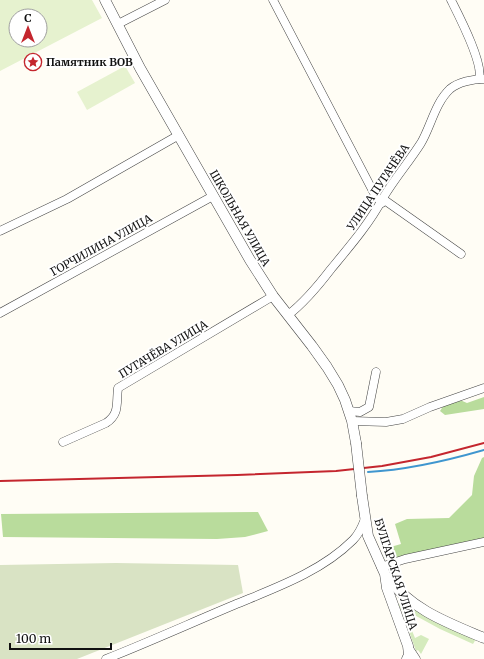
<svg xmlns="http://www.w3.org/2000/svg" width="484" height="659" font-family="Merriweather,serif">
	<style>
		.green { fill: #d5ebbd }
		.forest { fill: #b9dc9c }
		.cemetery { fill: #d9e3c4 }
		.pitch { fill: #e6f2cf; fill-rule: evenodd }
		.lines { fill: none; stroke-linecap: round; stroke-linejoin: round }
		.stream { stroke: #3f96cf; stroke-width: 2 }
		.minor-casing { stroke: #444; stroke-width: 9 }
		.tertiary-casing { stroke: #444; stroke-width: 11 }
		.minor { stroke: #fff; stroke-width: 8 }
		.tertiary { stroke: #fff; stroke-width: 10 }
		.rail { stroke: #c4262e; stroke-width: 2 }
		.tertiary-bridge-casing { stroke: #444; stroke-width: 11; stroke-linecap: butt }
		.tertiary-bridge { stroke: #fff; stroke-width: 10 }
		.labels { text-anchor: middle; dominant-baseline: central; stroke-width: 4; stroke-linejoin: round; paint-order: stroke }
		.poi-label { font-size: 11px; font-weight: bold; fill: #111; stroke: #fff; text-anchor: start }
		.street-label { font-size: 11px; fill: #111; stroke: #fff }
	</style>
	<rect width="100%" height="100%" fill="#fffdf5"/>
	<g class="green">
		<polygon points="402,601 435,622 476,639 473,644 440,629 407,611 401,610 399,605"/>
		<polygon points="405,620 408,621 415,638 421,635 429,639 421,654 418,650 416,651"/>
	</g>
	<g class="forest">
		<polygon points="484,397 484,409 445,415 440,411 444,405 460,400 467,403"/>
		<polygon points="484,457 484,538 391,559 385,559 383,553 387,548 401,544 395,524 407,519 449,518 472,495 474,476 482,458"/>
		<polygon points="258,512 268,531 245,537 217,539 3,537 1,514"/>
	</g>
	<polygon class="cemetery" points="116,563 238,565 243,593 77,659 0,659 0,565"/>
	<g class="pitch">
		<path d="M 0,0 L 92,0 L 102,18 L 0,71 ZM 16,16 L 40,16 L 40,40 L 16,40 Z"/>
		<polygon points="125,66 135,83 87,110 77,92"/>
	</g>
	<g class="lines">
		<path class="stream" d="M 368,472 C 407,470 446,461 484,450"/>
		<defs>
			<g id="minor">
				<polyline points="273,0 376,197 382,203"/>
				<path d="M 451,0 C 459,16 484,64 479,79"/>
				<polyline points="118,24 165,0"/>
				<polyline points="383,199 461,254"/>
				<polyline points="0,231 67,199 179,135"/>
				<polyline points="0,313 213,196"/>
				<path d="M 288,315 C 305,302 318,286 331,269 C 350,246 369,224 383,198 C 394,179 409,162 421,143 C 431,126 435,103 450,89 C 458,82 473,79 484,79"/>
				<polyline points="349,411 360,412 369,407 376,372"/>
				<polyline points="352,421 386,422 403,419 430,407 484,388"/>
				<path d="M 63,442 L 106,423 C 120,414 116,403 118,388 L 273,296"/>
				<polyline points="381,567 405,559 484,542"/>
				<polyline points="408,647 416,659"/>
				<path d="M 106,659 C 149,642 191,623 234,605 C 275,588 321,572 353,540 C 359,534 362,527 365,519"/>
			</g>
			<g id="tertiary">
				<polyline points="105,0 140,68 250,260 273,296 312,346 327,367 338,385 345,400 352,421 356,443"/>
				<polyline points="362,496 368,536 385,574 387,588 408,646 409,655 407,659"/>
				<path d="M 386,576 C 412,610 446,622 484,638"/>
			</g>
		</defs>
		<use href="#minor" class="minor-casing"/>
		<use href="#tertiary" class="tertiary-casing"/>
		<use href="#minor" class="minor"/>
		<use href="#tertiary" class="tertiary"/>
		<polyline class="rail" points="0,481 237,475 336,471 382,466 431,457 484,443"/>
		<defs>
			<polyline id="tertiary-bridge" points="356,443 362,496"/>
		</defs>
		<use href="#tertiary-bridge" class="tertiary-bridge-casing"/>
		<use href="#tertiary-bridge" class="tertiary-bridge"/>
	</g>
	<defs>
		<symbol id="sight-ring" viewBox="-11 -11 22 22"><circle r="9.5" fill="#fff" stroke="#c4262e" stroke-width="1.5"/><path d="M0-6L1.8-2.2L6-1.7L2.9 1.2L3.7 5.4L0 3.3L-3.7 5.4L-2.9 1.2L-6-1.7L-1.8-2.2Z" fill="#c4262e"/></symbol>
	</defs>
	<g fill-rule="evenodd">
		<use href="#sight-ring" x="23" y="52" width="20" height="20"/>
	</g>
	<g class="labels">
		<g class="poi-label">
			<text x="46" y="62">Памятник ВОВ</text>
		</g>
		<g class="street-label">
			<text transform="translate(378 187) rotate(-56)">УЛИЦА ПУГАЧЁВА</text>
			<text transform="translate(240 218) rotate(60)">ШКОЛЬНАЯ УЛИЦА</text>
			<text transform="translate(101 245) rotate(-29)">ГОРЧИЛИНА УЛИЦА</text>
			<text transform="translate(163 349) rotate(-31)">ПУГАЧЁВА УЛИЦА</text>
			<text transform="translate(396 574) rotate(72)">БУЛГАРСКАЯ УЛИЦА</text>
		</g>
	</g>
	<g transform="translate(28 28)"><circle r="19" fill="#ffffff" stroke="#a0a0a0"/>
	<path d="M0-3L7 15L0 10L-7 15Z" fill="#c4262e"/>
	<text y="-6" font-size="11" font-weight="bold" text-anchor="middle" fill="#111111">С</text>
	</g>
	<path d="M10 643v6h101v-6" fill="none" stroke="#111111" stroke-width="2"/>
	<text x="16" y="643" font-size="12" fill="#111111" stroke="#ffffff" stroke-width="3" paint-order="stroke">100 m</text>
</svg>
